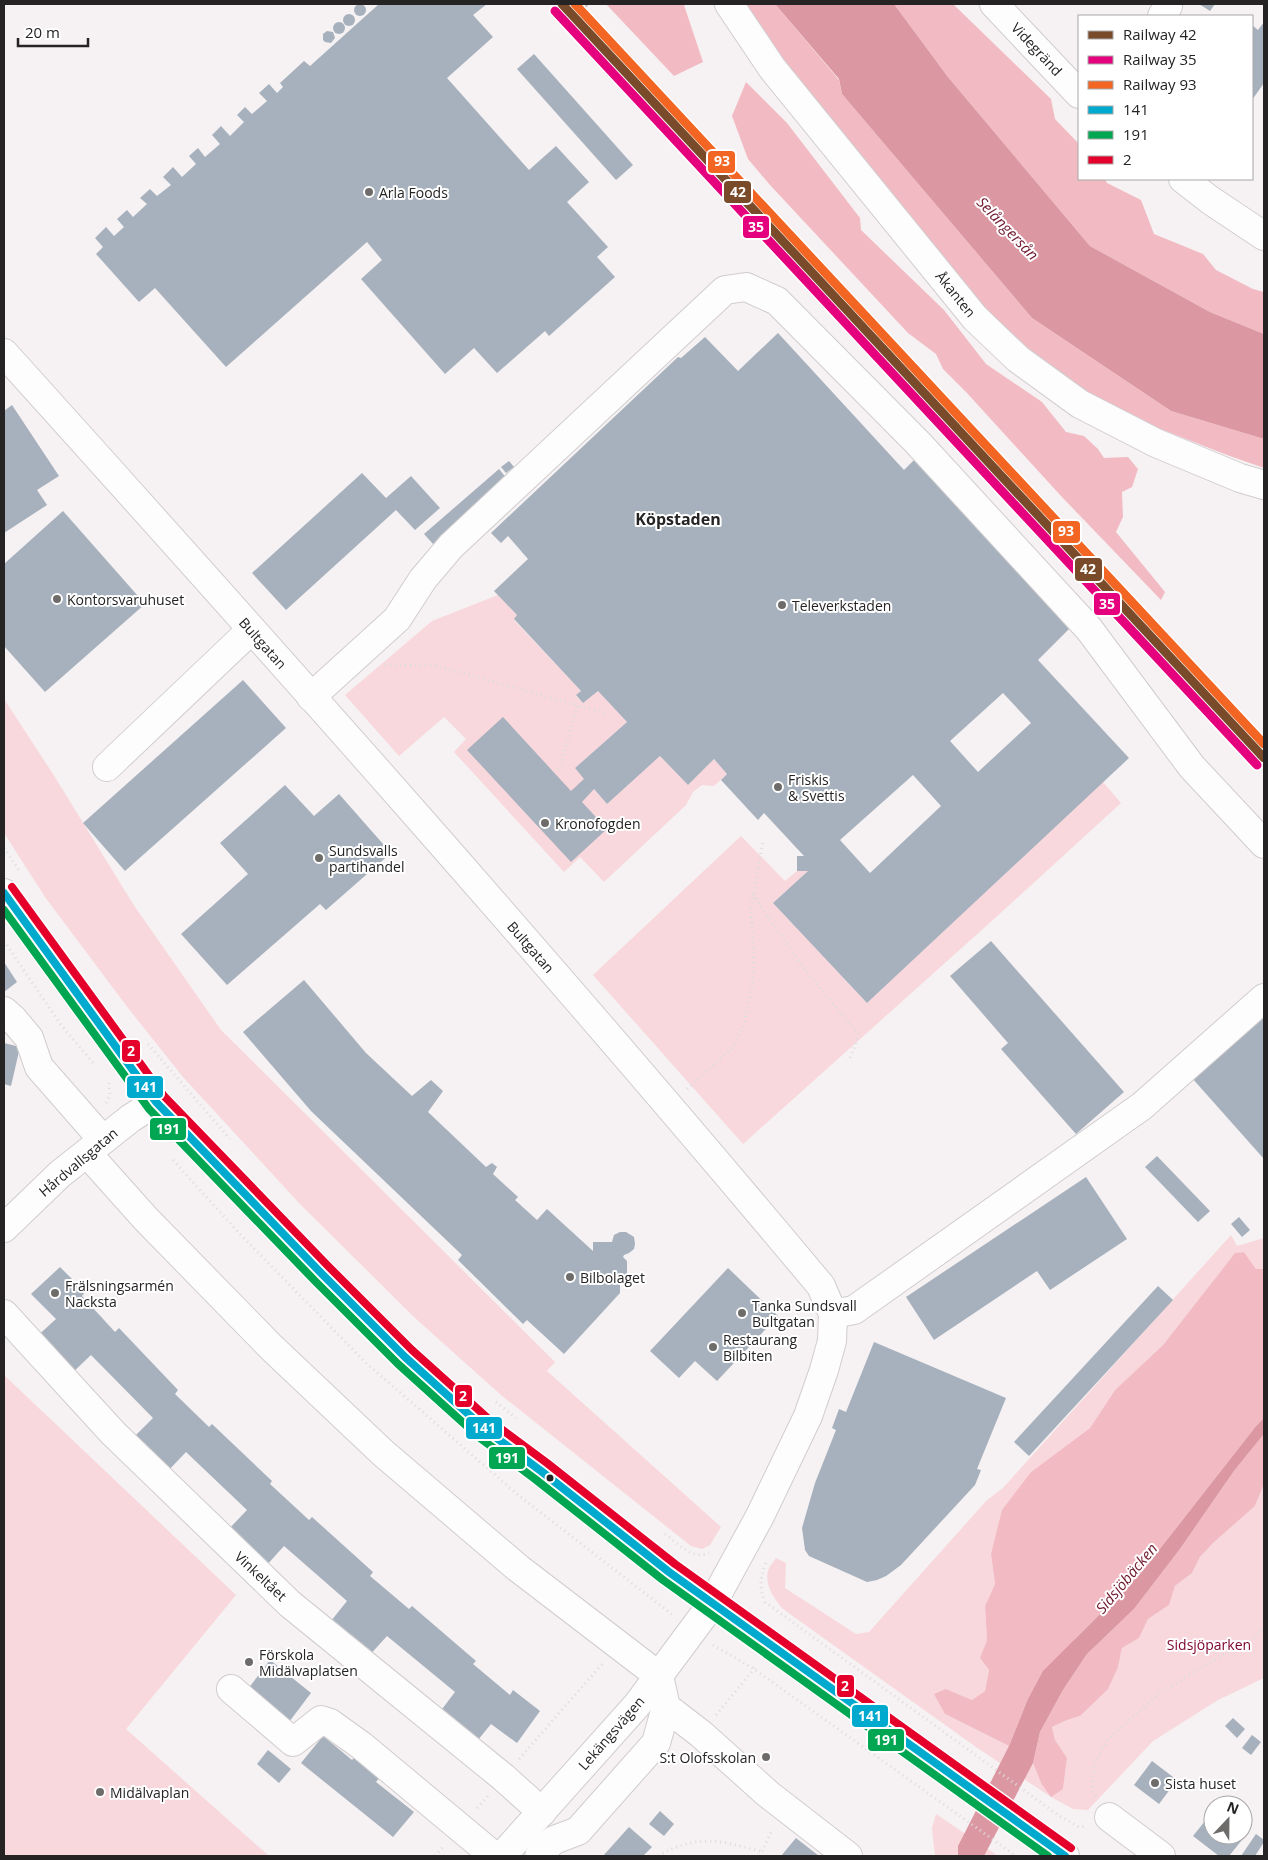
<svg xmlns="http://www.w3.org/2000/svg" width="1268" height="1860" font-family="'Open Sans',sans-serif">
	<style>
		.green { fill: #f8d8dc }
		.forest { fill: #f2bbc3 }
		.water { fill: #dc98a2 }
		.building { fill: #a6b1bd; fill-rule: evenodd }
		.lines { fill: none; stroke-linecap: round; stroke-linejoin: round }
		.minor-casing { stroke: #d1cdce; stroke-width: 30 }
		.highway-casing { stroke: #d1cdce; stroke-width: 30 }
		.path { stroke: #dcdcdc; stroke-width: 3; stroke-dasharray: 1 4; stroke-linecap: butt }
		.minor { stroke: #fefdfd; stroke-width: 28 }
		.highway { stroke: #fefdfd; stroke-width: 28 }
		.rail-casing { stroke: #c1c0c0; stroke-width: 5.5 }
		.rail { stroke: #fff; stroke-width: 4; stroke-dasharray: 11; stroke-linecap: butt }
		.bus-1-casing { stroke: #fff; stroke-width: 11 }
		.bus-2-casing { stroke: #fff; stroke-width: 11 }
		.bus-3-casing { stroke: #fff; stroke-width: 11 }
		.bus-1 { stroke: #00a9ce; stroke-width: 8 }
		.bus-2 { stroke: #00a651; stroke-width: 8 }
		.bus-3 { stroke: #e4002b; stroke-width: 8 }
		.rail-1-casing { stroke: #fff; stroke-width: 12 }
		.rail-2-casing { stroke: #fff; stroke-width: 12 }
		.rail-3-casing { stroke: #fff; stroke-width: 12 }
		.rail-1 { stroke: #7a4b2a; stroke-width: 9 }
		.rail-2 { stroke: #e5007d; stroke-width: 9 }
		.rail-3 { stroke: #f26522; stroke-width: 9 }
		.poi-dot { fill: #6e6b6b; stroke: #fff; stroke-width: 2 }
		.bus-dot { fill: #252323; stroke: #fff; stroke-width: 2 }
		.labels { text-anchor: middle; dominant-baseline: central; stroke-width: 4; stroke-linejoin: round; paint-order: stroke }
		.street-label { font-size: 14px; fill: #252323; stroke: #fff }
		.poi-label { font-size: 14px; fill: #252323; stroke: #fff; text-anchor: start }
		.park-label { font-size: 14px; fill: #800830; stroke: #fff }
		.water-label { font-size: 15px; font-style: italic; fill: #6f192e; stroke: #fff }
		.quarter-label { font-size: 16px; font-weight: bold; fill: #252323; stroke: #fff }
		.line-badge { stroke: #fff; stroke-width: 2 }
		.badge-label { font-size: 14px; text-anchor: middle; font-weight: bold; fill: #fff }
	</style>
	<rect width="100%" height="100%" fill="#f6f1f2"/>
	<g class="green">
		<polygon points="498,595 517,615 514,620 581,691 576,696 583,703 598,691 627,722 575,768 607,804 660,756 688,785 714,759 727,774 714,786 702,785 693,792 686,805 604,882 580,857 564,872 454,752 466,739 444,717 399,756 345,695 432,621"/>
		<polygon points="4,699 53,774 133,904 221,1030 555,1362 547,1371 721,1527 710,1545 702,1549 691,1546 501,1395 415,1318 299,1203 183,1077 128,1008 45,897 4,833"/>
		<polygon points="1103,782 1121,803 994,919 743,1144 593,975 741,836 785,881 797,871 808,871 773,903 867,1003"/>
		<path d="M 1231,1235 L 1237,1246 L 1264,1238 L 1264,1269 L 1256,1269 L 1244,1252 L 1235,1253 L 1163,1345 L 1115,1390 L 1090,1428 L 1031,1472 L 991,1554 L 995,1584 L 985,1606 L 987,1640 L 980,1658 L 989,1670 L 985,1691 L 972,1700 L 946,1689 L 945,1714 L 1009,1746 L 1033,1763 L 1041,1783 L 1063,1789 L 1067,1758 L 1055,1740 L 1052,1727 L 1067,1720 L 1080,1716 L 1118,1667 L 1122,1648 L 1139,1638 L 1148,1619 L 1169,1605 L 1175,1586 L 1192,1573 L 1200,1557 L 1212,1544 L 1255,1506 L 1264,1484 L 1264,1678 L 1218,1700 L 1153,1741 L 1088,1810 L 1073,1809 L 1051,1797 L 976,1747 L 783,1609 C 774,1599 763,1583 769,1568 C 771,1565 774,1561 776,1558 L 786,1563 L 785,1588 L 856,1634 L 869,1632 L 987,1500 L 1003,1488 Z"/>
		<polygon points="4,1375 236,1595 126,1729 269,1856 4,1856"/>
		<polygon points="936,1814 998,1856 935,1856 932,1828"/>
	</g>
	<g class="forest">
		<polygon points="606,4 684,5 703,62 674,76"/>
		<polygon points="736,4 775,4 839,80 842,94 1032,318 1171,411 1264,439 1264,468 1227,455 1153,426 1091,395 1040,359 1007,333 940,255"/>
		<polygon points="894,4 953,4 1051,99 1055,119 1079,144 1079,179 1105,179 1107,183 1141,200 1154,234 1203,254 1216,270 1253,289 1264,292 1264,334 1210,312 1090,246 948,77"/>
		<polygon points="746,82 787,123 860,218 861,230 944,310 986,364 1042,402 1066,432 1084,436 1098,449 1104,458 1128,457 1138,469 1132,487 1122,492 1123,517 1116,532 1165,592 1161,600 1061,496 967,393 943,369 936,354 908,333 770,185 748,159 732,116"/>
		<polygon points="1244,1252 1256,1269 1264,1269 1264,1418 1256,1426 1141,1573 1075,1639 1027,1701 1009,1746 945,1714 934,1694 946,1689 972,1700 985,1691 989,1670 980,1658 987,1640 985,1606 995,1584 991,1554 1002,1510 1031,1472 1090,1428 1115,1390 1163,1345 1235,1253"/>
		<polygon points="1264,1434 1264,1484 1255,1506 1212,1544 1200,1557 1192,1573 1175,1586 1169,1605 1148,1619 1139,1638 1122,1648 1118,1667 1108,1689 1080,1716 1067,1720 1052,1727 1055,1740 1067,1758 1063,1789 1051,1797 1041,1783 1033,1763 1040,1732 1063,1690 1087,1654 1134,1609 1180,1549 1234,1471"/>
	</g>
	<g class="water">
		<polygon points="775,4 894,4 948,77 1090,246 1210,312 1264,334 1264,439 1171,411 1032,318 842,94 839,79"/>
		<polygon points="1264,1418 1264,1434 1234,1471 1180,1549 1134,1609 1087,1654 1063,1690 1040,1732 1033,1763 984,1856 958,1856 958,1846 1009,1746 1027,1701 1043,1671 1141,1573 1256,1426"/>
	</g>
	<g class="building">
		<circle cx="360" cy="10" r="6"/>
		<polygon points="379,4 487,4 473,15 493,37 447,78 529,170 556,146 589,182 567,202 608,247 597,257 615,277 549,336 545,331 497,373 474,348 445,374 361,279 382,260 367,242 226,367 155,288 139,302 96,254 103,247 95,238 106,227 114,236 124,227 117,219 127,210 133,217 147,204 140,198 150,189 157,196 171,185 163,177 173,167 182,177 196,164 189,156 198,148 205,157 220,144 212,135 221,126 230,136 244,122 237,115 245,107 252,114 267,101 259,93 269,84 277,93 283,87 280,83 304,61 310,66"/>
		<polygon points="1199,4 1215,4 1210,11"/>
		<circle cx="349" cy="20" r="6"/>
		<circle cx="339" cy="28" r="6"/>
		<polygon points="1264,22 1264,83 1252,100 1252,25 1258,30"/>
		<polygon points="327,31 333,32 335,38 331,43 325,42 323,40 323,34"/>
		<polygon points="534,54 633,165 616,180 517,69"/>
		<path d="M 778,333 L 904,470 L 918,456 L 1074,624 L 1038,660 L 1129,758 L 867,1003 L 773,903 L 808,871 L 797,871 L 797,856 L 804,856 L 764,813 L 758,820 L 721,780 L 727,774 L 714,759 L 688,785 L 660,756 L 607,804 L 594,789 L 582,802 L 607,829 L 571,862 L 467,750 L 503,717 L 571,791 L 584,779 L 575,768 L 627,722 L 598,691 L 583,703 L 576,695 L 581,691 L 514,619 L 517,615 L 494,591 L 528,559 L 508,536 L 501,543 L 491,533 L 678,357 L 681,358 L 705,337 L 738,371 ZM 1003,693 L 1031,723 L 978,772 L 950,741 ZM 913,775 L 941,806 L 870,873 L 840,840 Z"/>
		<polygon points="12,405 59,476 37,490 47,505 4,533 4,411"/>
		<polygon points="509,461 514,467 506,473 501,467"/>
		<polygon points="499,469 508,480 434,545 424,534"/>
		<polygon points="362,473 386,498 411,476 440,508 415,530 396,510 286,610 252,573"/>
		<polygon points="63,511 145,604 45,692 4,646 4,564"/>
		<polygon points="243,680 286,728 125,871 83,823"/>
		<polygon points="285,785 314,816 339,794 391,853 326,910 320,904 227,985 181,934 248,874 220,843"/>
		<polygon points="991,941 1124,1092 1076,1134 1001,1049 1008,1043 950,976"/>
		<polygon points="4,962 17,982 4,992"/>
		<polygon points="304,980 366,1053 412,1096 431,1080 443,1091 428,1112 486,1167 492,1163 497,1167 493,1174 518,1197 515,1200 537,1220 547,1209 593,1251 593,1242 612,1242 614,1235 620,1232 626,1232 634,1237 635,1244 634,1249 629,1253 624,1255 623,1257 627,1261 627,1276 620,1276 620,1293 564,1354 527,1320 523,1324 458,1260 462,1255 311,1111 243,1032"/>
		<polygon points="1264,1013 1264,1159 1192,1078"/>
		<polygon points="4,1043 20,1047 11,1086 4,1084"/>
		<polygon points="1157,1156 1210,1211 1198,1222 1145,1167"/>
		<polygon points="1086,1177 1127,1239 1050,1290 1037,1271 934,1340 906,1297"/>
		<polygon points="1239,1217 1250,1230 1242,1237 1231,1224"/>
		<polygon points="60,1267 85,1292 82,1296 115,1332 119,1328 178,1390 175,1394 209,1427 212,1424 272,1481 270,1484 309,1520 312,1517 373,1572 370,1576 409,1609 412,1606 476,1661 473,1664 510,1695 513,1690 540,1711 517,1743 491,1724 473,1746 436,1717 455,1692 387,1636 367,1658 327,1626 347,1601 284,1546 265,1567 226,1532 247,1510 186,1452 165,1474 131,1440 153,1418 91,1355 69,1376 33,1340 56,1319 31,1294"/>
		<polygon points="728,1268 778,1316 717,1381 695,1361 679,1378 650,1351"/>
		<polygon points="1158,1286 1173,1300 1029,1456 1014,1442"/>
		<polygon points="874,1342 1006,1398 977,1469 981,1470 975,1485 901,1565 886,1576 877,1580 867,1582 809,1556 805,1550 802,1528 815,1483 836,1430 832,1428 839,1409 846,1412"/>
		<polygon points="270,1660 311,1693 289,1722 248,1689"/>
		<polygon points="1233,1718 1245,1729 1237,1738 1225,1726"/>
		<polygon points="1252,1735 1261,1742 1251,1755 1242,1748"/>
		<polygon points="323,1736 352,1760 358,1753 383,1773 376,1782 414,1812 393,1837 301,1763"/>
		<polygon points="268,1750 291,1769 279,1783 257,1764"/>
		<polygon points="1152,1761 1177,1780 1159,1804 1134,1785"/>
		<polygon points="660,1811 674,1824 664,1836 649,1824"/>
		<polygon points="1213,1811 1213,1835 1243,1835 1243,1833 1246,1835 1229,1856 1219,1856 1193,1836"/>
		<polygon points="629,1827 652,1847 643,1856 603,1856"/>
		<polygon points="1256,1834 1264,1840 1264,1842 1255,1856 1241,1856"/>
		<polygon points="796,1838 819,1856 781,1856"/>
	</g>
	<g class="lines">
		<defs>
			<g id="minor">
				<polyline points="729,4 772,68 975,318 1018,359 1080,404 1156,443 1240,478 1264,485"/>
				<polyline points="994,4 1079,94"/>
				<polyline points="1162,16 1168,6"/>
				<polyline points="1183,179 1210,200 1264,236"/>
				<path d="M 4,353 C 281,660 556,969 821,1286 L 833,1314 L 832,1341 L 824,1370 L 808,1416 L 760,1516 L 712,1604 L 637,1705 L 502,1856"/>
				<polyline points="311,697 397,619 423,579 451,546 725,290 746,287 777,301 918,443 1089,629 1192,767 1264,844"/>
				<polyline points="107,767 251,630"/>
				<polyline points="4,1011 13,1019 29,1038 39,1067 103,1140"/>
				<polyline points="87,1153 145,1218 271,1347 383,1453 518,1568 659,1676 666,1707 701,1734 768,1794 848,1856"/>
				<polyline points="4,1228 60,1174 131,1118 156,1102"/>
				<polyline points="4,1314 113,1433 290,1604 503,1777 542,1812"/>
				<polyline points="833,1314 854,1310 1142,1106 1264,998"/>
				<polyline points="231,1689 293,1742 321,1720 330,1723 362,1746 494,1856"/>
				<polyline points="1109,1817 1161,1856"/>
				<polyline points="539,1856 545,1848 554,1840 578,1831 656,1743 666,1707"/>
			</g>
			<polyline id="highway" points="4,893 156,1102 322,1274 405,1357 486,1430 541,1471 669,1572 1065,1856"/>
		</defs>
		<use href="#minor" class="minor-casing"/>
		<use href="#highway" class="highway-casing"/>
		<g class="path">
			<polyline points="385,665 434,665 608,714"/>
			<polyline points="559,770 578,705"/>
			<polyline points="4,848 20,872"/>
			<polyline points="753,894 799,962 859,1035 850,1058"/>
			<polyline points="4,941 61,1025 95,1065"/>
			<polyline points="148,1044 230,1139"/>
			<polyline points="687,1089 734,1046 743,1028 752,989 754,959 751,909 763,841"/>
			<polyline points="106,1103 110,1095 109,1083"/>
			<polyline points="173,1160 238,1232 365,1362 517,1494 674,1616"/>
			<polyline points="496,1402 516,1418"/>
			<path d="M 665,1534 C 679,1544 692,1560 709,1553"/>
			<path d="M 766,1563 C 760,1578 759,1587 765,1602 L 1058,1815 L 1079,1827 L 1086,1826"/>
			<polyline points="713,1645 754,1669 1016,1856"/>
			<polyline points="716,1715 755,1668"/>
			<polyline points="519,1759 602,1664"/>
			<polyline points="1096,1796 1092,1790 1094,1765 1108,1739 1160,1693 1229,1651 1251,1641 1264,1628"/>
			<polyline points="477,1808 488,1796"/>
			<polyline points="435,1856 443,1847"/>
			<path d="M 658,1856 C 697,1833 722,1841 763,1852"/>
			<polyline points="760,1856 772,1830"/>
		</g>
		<use href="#minor" class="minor"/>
		<use href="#highway" class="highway"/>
		<defs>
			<polyline id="rail" points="584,4 585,5"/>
		</defs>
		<use href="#rail" class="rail-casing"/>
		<use href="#rail" class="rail"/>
		<defs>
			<polyline id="bus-1" points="4,893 156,1102 322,1274 405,1357 486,1430 541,1471 669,1572 1065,1856"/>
			<polyline id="bus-2" points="4,910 149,1109 315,1281 398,1364 480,1438 535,1479 663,1580 1048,1856"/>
			<polyline id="bus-3" points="12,887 164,1096 329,1267 412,1350 492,1422 547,1463 675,1564 1071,1848"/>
		</defs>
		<use href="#bus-1" class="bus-1-casing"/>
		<use href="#bus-2" class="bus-2-casing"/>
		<use href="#bus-3" class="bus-3-casing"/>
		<use href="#bus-1" class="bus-1"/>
		<use href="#bus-2" class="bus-2"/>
		<use href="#bus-3" class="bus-3"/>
		<defs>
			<polyline id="rail-1" points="562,4 1264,758"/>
			<polyline id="rail-2" points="555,11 1257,765"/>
			<polyline id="rail-3" points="575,4 1264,744"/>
		</defs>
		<use href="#rail-1" class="rail-1-casing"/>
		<use href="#rail-2" class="rail-2-casing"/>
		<use href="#rail-3" class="rail-3-casing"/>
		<use href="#rail-1" class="rail-1"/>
		<use href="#rail-2" class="rail-2"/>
		<use href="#rail-3" class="rail-3"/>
	</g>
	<g class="poi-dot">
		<circle cx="369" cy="192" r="5"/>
		<circle cx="57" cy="599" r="5"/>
		<circle cx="782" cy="605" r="5"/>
		<circle cx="778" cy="787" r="5"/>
		<circle cx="545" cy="823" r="5"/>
		<circle cx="319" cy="858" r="5"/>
		<circle cx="570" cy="1277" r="5"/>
		<circle cx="55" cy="1293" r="5"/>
		<circle cx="742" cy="1313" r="5"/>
		<circle cx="713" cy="1347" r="5"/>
		<circle cx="249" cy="1662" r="5"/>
		<circle cx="766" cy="1757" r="5"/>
		<circle cx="1155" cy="1783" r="5"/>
		<circle cx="100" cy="1792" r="5"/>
	</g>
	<circle class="bus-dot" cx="550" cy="1478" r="4.5"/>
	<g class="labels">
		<g class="street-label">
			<text transform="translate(1037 49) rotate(47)">Videgränd</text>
			<text transform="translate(956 294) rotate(51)">Åkanten</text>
			<text transform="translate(263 643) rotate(48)">Bultgatan</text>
			<text transform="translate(531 947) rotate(49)">Bultgatan</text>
			<text transform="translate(78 1162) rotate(-40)">Hårdvallsgatan</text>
			<text transform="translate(261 1576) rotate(43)">Vinkeltået</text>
			<text transform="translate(611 1733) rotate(-49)">Lekängsvägen</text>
		</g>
		<g class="poi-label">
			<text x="379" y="192">Arla Foods</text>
			<text x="67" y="599">Kontorsvaruhuset</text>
			<text x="792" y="605">Televerkstaden</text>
			<text x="788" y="779">Friskis<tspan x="788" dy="16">&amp; Svettis</tspan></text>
			<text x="555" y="823">Kronofogden</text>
			<text x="329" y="850">Sundsvalls<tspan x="329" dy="16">partihandel</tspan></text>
			<text x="580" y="1277">Bilbolaget</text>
			<text x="65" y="1285">Frälsningsarmén<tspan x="65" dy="16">Nacksta</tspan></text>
			<text x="752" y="1305">Tanka Sundsvall<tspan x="752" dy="16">Bultgatan</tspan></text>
			<text x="723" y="1339">Restaurang<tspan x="723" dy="16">Bilbiten</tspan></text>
			<text x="259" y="1654">Förskola<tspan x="259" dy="16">Midälvaplatsen</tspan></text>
			<text x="756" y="1757" text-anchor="end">S:t Olofsskolan</text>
			<text x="1165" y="1783">Sista huset</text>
			<text x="110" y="1792">Midälvaplan</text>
		</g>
		<g class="park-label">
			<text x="1209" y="1644">Sidsjöparken</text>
		</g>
		<g class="water-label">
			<text transform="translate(1008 228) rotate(46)">Selångersån</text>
			<text transform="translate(1126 1578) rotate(-50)">Sidsjöbäcken</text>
		</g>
		<g class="quarter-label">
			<text x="678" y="519">Köpstaden</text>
		</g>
	</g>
	<g class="line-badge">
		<rect x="707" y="150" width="29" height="24" rx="5" fill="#f26522"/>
		<rect x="723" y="180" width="29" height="24" rx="5" fill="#7a4b2a"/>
		<rect x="742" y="215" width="28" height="24" rx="5" fill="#e5007d"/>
		<rect x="1052" y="520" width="29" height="24" rx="5" fill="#f26522"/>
		<rect x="1074" y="557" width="29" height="25" rx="5" fill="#7a4b2a"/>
		<rect x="1093" y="592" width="28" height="24" rx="5" fill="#e5007d"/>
		<rect x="121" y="1039" width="20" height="24" rx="5" fill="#e4002b"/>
		<rect x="126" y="1075" width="38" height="24" rx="5" fill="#00a9ce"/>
		<rect x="149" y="1117" width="38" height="24" rx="5" fill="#00a651"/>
		<rect x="454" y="1384" width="19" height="24" rx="5" fill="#e4002b"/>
		<rect x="465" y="1416" width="38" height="24" rx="5" fill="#00a9ce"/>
		<rect x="488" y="1446" width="38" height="24" rx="5" fill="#00a651"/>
		<rect x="836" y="1674" width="19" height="24" rx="5" fill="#e4002b"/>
		<rect x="851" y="1704" width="38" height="24" rx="5" fill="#00a9ce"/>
		<rect x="867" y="1728" width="38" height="24" rx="5" fill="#00a651"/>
	</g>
	<g class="badge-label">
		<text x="722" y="166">93</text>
		<text x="738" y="197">42</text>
		<text x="756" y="232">35</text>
		<text x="1066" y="536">93</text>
		<text x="1088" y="574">42</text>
		<text x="1107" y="609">35</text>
		<text x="131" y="1056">2</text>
		<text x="145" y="1092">141</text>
		<text x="168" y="1134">191</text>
		<text x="463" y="1401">2</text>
		<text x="484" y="1433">141</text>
		<text x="507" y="1463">191</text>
		<text x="845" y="1691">2</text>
		<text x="870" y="1721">141</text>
		<text x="886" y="1745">191</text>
	</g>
	<rect width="1268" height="1860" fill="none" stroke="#252323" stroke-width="10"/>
	<rect x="1078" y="15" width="175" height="165" fill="#ffffff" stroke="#a8a7a7"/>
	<rect x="1088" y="31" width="25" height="8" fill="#7a4b2a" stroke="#a8a7a7"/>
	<text x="1123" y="40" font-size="15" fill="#252323">Railway 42</text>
	<rect x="1088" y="56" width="25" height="8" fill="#e5007d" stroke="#a8a7a7"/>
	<text x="1123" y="65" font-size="15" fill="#252323">Railway 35</text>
	<rect x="1088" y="81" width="25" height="8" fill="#f26522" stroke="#a8a7a7"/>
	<text x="1123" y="90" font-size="15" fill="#252323">Railway 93</text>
	<rect x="1088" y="106" width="25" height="8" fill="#00a9ce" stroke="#a8a7a7"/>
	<text x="1123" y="115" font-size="15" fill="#252323">141</text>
	<rect x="1088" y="131" width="25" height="8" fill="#00a651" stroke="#a8a7a7"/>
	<text x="1123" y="140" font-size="15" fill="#252323">191</text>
	<rect x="1088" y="156" width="25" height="8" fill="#e4002b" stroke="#a8a7a7"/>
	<text x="1123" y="165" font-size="15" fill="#252323">2</text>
	<g transform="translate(1228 1820) rotate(22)"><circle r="24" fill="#ffffff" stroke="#a8a7a7"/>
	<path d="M0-4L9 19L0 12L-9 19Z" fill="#6e6b6b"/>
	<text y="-8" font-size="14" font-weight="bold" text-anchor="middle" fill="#252323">N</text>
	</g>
	<path d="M18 38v8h70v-8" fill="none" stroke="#252323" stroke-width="2.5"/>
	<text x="25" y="38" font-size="15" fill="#252323" stroke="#ffffff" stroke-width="4" paint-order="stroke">20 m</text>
</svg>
